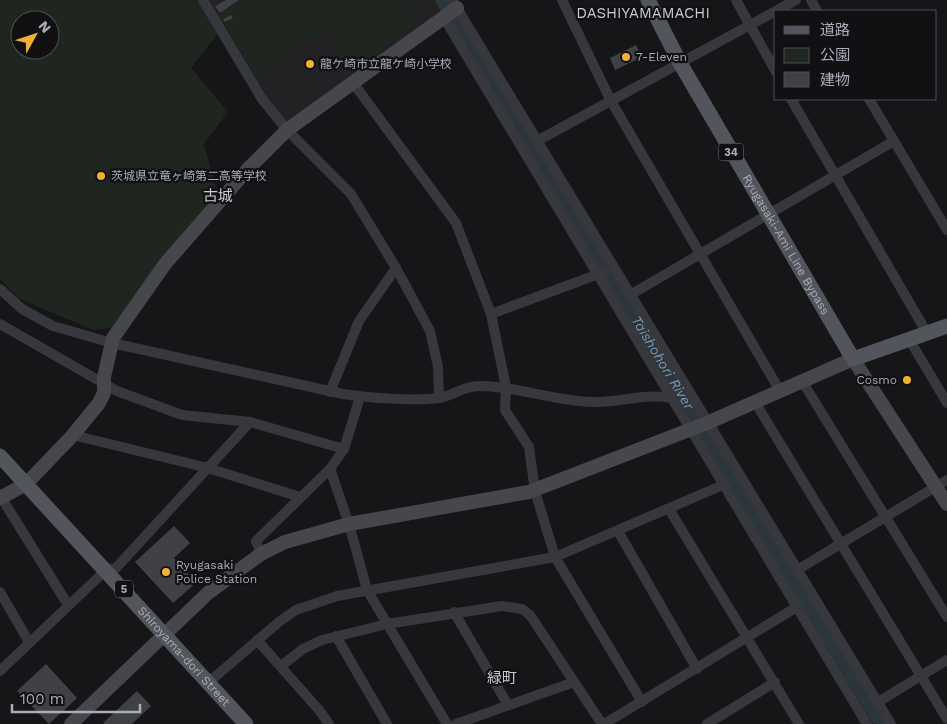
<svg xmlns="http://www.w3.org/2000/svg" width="947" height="724" font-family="'Work Sans','Noto Sans JP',sans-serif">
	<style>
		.built { fill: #222225 }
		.green { fill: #1e261f; fill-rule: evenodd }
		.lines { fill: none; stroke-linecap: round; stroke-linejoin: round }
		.river { stroke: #2c353c; stroke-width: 15 }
		.building { fill: #404145 }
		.street { stroke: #37383d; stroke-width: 10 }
		.secondary { stroke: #45474d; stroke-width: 14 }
		.primary { stroke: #53555c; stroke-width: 15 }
		.poi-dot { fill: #f2b134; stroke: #111113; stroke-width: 2 }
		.labels { text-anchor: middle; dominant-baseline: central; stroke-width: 4.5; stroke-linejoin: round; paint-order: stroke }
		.shield { fill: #111113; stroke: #7b7e86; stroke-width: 1 }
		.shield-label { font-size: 11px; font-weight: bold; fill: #a8adb8 }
		.poi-label { font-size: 12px; fill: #a8adb8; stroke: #111113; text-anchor: start }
		.street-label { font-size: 12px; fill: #a8adb8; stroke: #111113 }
		.water-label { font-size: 14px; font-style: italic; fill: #7f9bb3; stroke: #111113 }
		.quarter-label { font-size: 15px; fill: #c9ccd4; stroke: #111113 }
	</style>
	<rect width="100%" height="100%" fill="#161618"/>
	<polygon class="built" points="208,0 436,0 443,11 287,124 264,96"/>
	<g class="green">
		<path d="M 0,0 L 200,0 L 219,32 L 191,68 L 228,112 L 204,144 L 217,193 L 111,328 L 93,330 L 20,299 L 0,279 ZM 20,20 L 50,20 L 50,50 L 20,50 Z"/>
		<polygon points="244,0 405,0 419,20 356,70 328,28 255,75 219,15"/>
	</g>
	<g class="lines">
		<path class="river" id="s1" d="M 443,0 L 882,724"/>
	</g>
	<g class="building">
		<polygon points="226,0 239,0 220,13 215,6"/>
		<polygon points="231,15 233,18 225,22 223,19"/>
		<polygon points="636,45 642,57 615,70 610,58"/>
		<polygon points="174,526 190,543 174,558 196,583 173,603 135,562"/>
		<polygon points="46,664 77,698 49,724 17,691"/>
		<polygon points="137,691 151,706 132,724 105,724 103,723"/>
	</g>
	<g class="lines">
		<g class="street">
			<polyline points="203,0 262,99 287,130 351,194 396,268 430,331 438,367 439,398"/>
			<polyline points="452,0 891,724"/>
			<polyline points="562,0 611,101 780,391"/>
			<polyline points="736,0 776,72"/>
			<polyline points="811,0 817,11"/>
			<path d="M 444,18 C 586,252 726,488 867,724"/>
			<polyline points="354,84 456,223 491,314 506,387 505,410 529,447 535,491 555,557 642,702"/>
			<polyline points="791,99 927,333"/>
			<polyline points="869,99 947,230"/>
			<polyline points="537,141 796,0"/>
			<path d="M 0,289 L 22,309 L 53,326 L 112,343 L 343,394 C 368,398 414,401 439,398 C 456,395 461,386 482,386 C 520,387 555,401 592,402 C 619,403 644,393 671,398"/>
			<polyline points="630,295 894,141"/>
			<polyline points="491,314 604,272"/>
			<polyline points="0,324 117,391 182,415 250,422 344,449"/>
			<polyline points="909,339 947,403"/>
			<polyline points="802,381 947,617"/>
			<polyline points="330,392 359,321 396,268"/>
			<polyline points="755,402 947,719"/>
			<polyline points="73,435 208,468 300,497"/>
			<polyline points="330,469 349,524 367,590 447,724"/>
			<polyline points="1,497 68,605"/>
			<polyline points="669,509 799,724"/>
			<polyline points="618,531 697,669"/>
			<polyline points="261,554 256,541 330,469 344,449 360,397"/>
			<polyline points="797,570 947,480"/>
			<polyline points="0,592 29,642"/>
			<polyline points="454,612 508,705"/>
			<polyline points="336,636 387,724"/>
			<polyline points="257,640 319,710 329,724"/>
			<polyline points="281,666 303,649 322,640 387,624 502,606 522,609 530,615 602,724"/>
			<polyline points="0,671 106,570 116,568 250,422"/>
			<polyline points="209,682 280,621 296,610 337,596 555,557 723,485"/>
			<polyline points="878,702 947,660"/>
			<polyline points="456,724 574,682"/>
			<polyline points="604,724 797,607"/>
			<polyline points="707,724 775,682"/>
		</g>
		<g class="secondary">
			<polyline points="0,498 26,484 73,435 99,403 104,393 104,377 113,338 165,264 247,170 287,130 457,8"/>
			<polyline points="71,724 208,593 261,554 285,542 349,524 529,492 707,423 853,359 947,504"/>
		</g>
		<g class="primary">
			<path id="s2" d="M 648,0 L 680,63 L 853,359 L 947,326"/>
			<path id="s3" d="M 0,456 L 246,724"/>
		</g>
	</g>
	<g class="poi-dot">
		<circle cx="626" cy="57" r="5"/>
		<circle cx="310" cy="64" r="5"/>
		<circle cx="101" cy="176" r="5"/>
		<circle cx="907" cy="380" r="5"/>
		<circle cx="166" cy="572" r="5"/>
	</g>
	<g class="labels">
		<g class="shield">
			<rect x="718.5" y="143.5" width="25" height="17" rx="4"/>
			<rect x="115" y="580.5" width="18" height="17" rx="4"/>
		</g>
		<g class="shield-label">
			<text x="731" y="152">34</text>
			<text x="124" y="589">5</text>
		</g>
		<g class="poi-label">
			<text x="636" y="57">7-Eleven</text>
			<text x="320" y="64">龍ケ崎市立龍ケ崎小学校</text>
			<text x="111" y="176">茨城県立竜ヶ崎第二高等学校</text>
			<text x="897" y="380" text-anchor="end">Cosmo</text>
			<text x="176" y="565">Ryugasaki<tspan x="176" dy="14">Police Station</tspan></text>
		</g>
		<g class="street-label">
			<text stroke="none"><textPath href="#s2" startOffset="281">Ryugasaki-Ami Line Bypass</textPath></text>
			<text stroke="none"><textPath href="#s3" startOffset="272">Shiroyama-dori Street</textPath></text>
		</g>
		<g class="water-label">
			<text stroke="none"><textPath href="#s1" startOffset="424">Taishohori River</textPath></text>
		</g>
		<g class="quarter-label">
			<text x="643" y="13">DASHIYAMAMACHI</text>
			<text x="218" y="196">古城</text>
			<text x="502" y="678">緑町</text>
		</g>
	</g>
	<rect x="774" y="10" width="162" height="90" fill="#111113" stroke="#4d4f55"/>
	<rect x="784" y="26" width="25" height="8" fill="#53555c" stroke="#4d4f55"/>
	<text x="820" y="35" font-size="15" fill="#a8adb8">道路</text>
	<rect x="784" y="48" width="25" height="15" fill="#1e261f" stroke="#4d4f55"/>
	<text x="820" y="60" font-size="15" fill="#a8adb8">公園</text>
	<rect x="784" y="72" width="25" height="15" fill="#404145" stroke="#4d4f55"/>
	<text x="820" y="85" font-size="15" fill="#a8adb8">建物</text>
	<g transform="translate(35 35) rotate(50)"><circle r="24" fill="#111113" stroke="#4d4f55"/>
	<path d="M0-4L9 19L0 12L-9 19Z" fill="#f2b134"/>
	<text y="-8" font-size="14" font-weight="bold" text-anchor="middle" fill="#a8adb8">N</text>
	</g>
	<path d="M12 704v8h128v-8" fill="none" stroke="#a8adb8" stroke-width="2.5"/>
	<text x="20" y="704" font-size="15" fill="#a8adb8" stroke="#111113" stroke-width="4" paint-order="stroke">100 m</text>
</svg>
